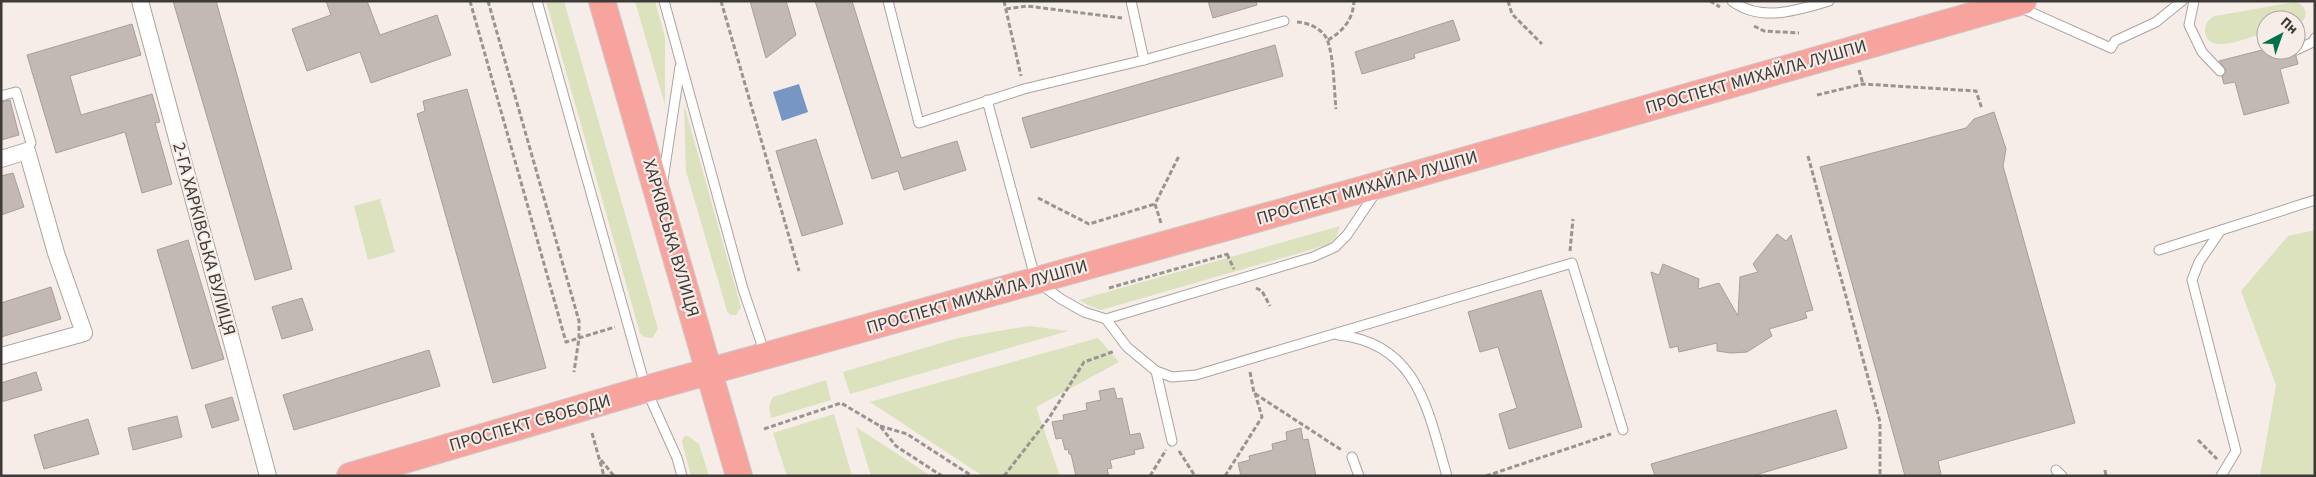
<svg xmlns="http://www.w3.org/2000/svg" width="2316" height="477" font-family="'Source Sans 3',sans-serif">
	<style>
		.green { fill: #dbe2bd }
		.water { fill: #7796c4 }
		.building { fill: #c2b9b5; stroke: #a79e9a }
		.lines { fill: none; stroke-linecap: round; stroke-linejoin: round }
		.lane-casing { stroke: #aca39f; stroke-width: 11 }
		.street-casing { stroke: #aca39f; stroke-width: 18 }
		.primary-casing { stroke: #cdcccb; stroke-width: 28 }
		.path { stroke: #9a9491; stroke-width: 3; stroke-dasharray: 5 2.5; stroke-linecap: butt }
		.lane { stroke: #fff; stroke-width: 9 }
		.street { stroke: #fff; stroke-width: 16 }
		.primary { stroke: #f8a49e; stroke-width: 26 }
		.labels { text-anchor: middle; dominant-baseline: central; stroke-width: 4.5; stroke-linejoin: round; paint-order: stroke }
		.street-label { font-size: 18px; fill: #3d3a38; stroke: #f6ece8 }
	</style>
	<rect width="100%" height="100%" fill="#f6ece8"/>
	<g class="green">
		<polygon points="546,1 564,1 658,329 652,338 644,337 640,333"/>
		<polygon points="635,1 655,1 665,37 665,105"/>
		<path d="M 2295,2 C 2308,5 2310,21 2296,24 L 2296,20 L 2266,20 L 2266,32 C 2252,36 2233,45 2219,44 C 2201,43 2201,22 2215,16 Z"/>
		<polygon points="684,105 741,307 736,315 730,315 727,311 686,171"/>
		<polygon points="380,199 395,252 368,260 354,206"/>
		<polygon points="1340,226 1336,238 1327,245 1101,310 1090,306 1079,300"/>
		<polygon points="2315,230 2315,476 2260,476 2276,385 2241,291 2288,236"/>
		<polygon points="1029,326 1068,331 850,394 843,372 958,338"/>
		<polygon points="1098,338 1119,362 1036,407 1060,476 983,476 870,402"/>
		<polygon points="826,380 831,400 771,418 769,406 773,397"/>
		<polygon points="834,414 852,476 787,476 773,433"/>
		<polygon points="856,427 931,476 871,476"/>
		<polygon points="688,436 699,444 709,476 691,476 682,442 684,437"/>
	</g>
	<polygon class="water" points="799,84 808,112 782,121 773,92"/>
	<g class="building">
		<polygon points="173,1 216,1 292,269 255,280"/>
		<polygon points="326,1 367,1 380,35 437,15 451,55 371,83 360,52 307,71 292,29 331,15"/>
		<polygon points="750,1 786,1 796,35 766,58"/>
		<polygon points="815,1 852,1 901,158 957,141 966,170 904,190 898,171 872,179"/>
		<polygon points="1208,1 1256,1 1257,5 1213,18"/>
		<polygon points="1453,20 1460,40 1414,54 1415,58 1362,74 1355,52"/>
		<polygon points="132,24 141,55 70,76 81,115 152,94 160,122 155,123 172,184 142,193 125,132 56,153 27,55"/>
		<polygon points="1275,45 1283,76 1031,148 1022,118"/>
		<polygon points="2262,50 2290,50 2292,55 2296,56 2298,64 2280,69 2289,103 2244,115 2235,82 2224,84 2222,77 2226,70 2219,61"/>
		<polygon points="467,89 546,368 493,383 417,114 425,111 423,101"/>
		<polygon points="10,100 19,135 1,140 1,102"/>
		<polygon points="1994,112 2006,149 2003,166 2075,423 1938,461 1941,474 1933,476 1905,476 1820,167 1966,128 1974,119"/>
		<polygon points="816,139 843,224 802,236 776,151"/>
		<polygon points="13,173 24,207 1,215 1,176"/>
		<polygon points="1777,234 1786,241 1791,235 1813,310 1805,312 1807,318 1769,329 1772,336 1747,352 1731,353 1717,351 1717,343 1679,352 1678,346 1670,348 1651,272 1659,275 1663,264 1699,279 1698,289 1719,283 1738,316 1740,277 1758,272 1753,264"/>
		<polygon points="188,240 224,359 192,369 157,250"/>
		<polygon points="51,287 61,319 1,337 1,303"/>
		<polygon points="1541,290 1582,427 1509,449 1499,414 1517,408 1498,347 1480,352 1468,312"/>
		<polygon points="302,298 313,330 282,339 272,307"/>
		<polygon points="429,350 440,386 294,430 283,395"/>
		<polygon points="36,372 42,390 1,402 1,383"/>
		<polygon points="1114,388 1117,399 1122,398 1130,435 1140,433 1144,448 1134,450 1135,454 1110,460 1112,468 1107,469 1109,476 1076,476 1071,454 1069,454 1068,449 1065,450 1062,438 1056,439 1052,422 1064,420 1063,415 1087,410 1086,403 1101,400 1099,391"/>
		<polygon points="232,397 239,420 212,428 205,405"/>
		<polygon points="1836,410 1847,448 1752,476 1655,476 1651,464"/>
		<polygon points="177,416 182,437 133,450 128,428"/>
		<polygon points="88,419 99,454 44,469 34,435"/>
		<polygon points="1301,428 1303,440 1308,439 1316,476 1241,476 1238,463 1250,460 1249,456 1273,450 1272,444 1287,440 1286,432"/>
	</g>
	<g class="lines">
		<defs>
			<g id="lane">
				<polyline points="537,1 646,389 677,458 682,476"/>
				<polyline points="664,1 743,289 765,354"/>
				<polyline points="888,1 919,123 1024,89 1144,60 1284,21"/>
				<polyline points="1131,1 1144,60"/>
				<path d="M 1732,1 C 1762,23 1797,10 1829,1"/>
				<polyline points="2194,1 2189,25 2202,52 2220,71"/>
				<polyline points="2019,7 2111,48 2115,41 2156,22 2182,1"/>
				<polyline points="2296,50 2313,42 2315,38"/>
				<polyline points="1,96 16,92 31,143 27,151"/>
				<polyline points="987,100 1036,281 1061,299 1084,312 1106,319 1127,347 1156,371 1172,377 1196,375 1572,263 1623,430"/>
				<polyline points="663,180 680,67"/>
				<polyline points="2159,250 2315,200"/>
				<polyline points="1106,319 1313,257 1335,247 1347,235 1376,192"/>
				<path d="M 1338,335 C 1418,343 1428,411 1447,476"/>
				<polyline points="1156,371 1172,441"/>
				<polyline points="1352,457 1359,476"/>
				<polyline points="2056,470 2062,476"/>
				<polyline points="2221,476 2236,451 2192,280 2199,262 2221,230"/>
			</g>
			<g id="street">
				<polyline points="140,1 268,476"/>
				<polyline points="1,159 27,151 56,253 84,333 1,356"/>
			</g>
			<g id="primary">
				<polyline points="602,1 739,476"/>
				<polyline points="350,476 646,389 1382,184 2023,1"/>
			</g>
		</defs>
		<use href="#lane" class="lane-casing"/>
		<use href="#street" class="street-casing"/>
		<use href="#primary" class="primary-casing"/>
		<g class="path">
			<polyline points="470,1 566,342 615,327"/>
			<polyline points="488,1 579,321 579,338 574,372"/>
			<polyline points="721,1 799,271"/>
			<polyline points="1004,1 1021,76"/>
			<polyline points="1508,1 1512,14 1542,44"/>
			<polyline points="1710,1 1720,7"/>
			<polyline points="1006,9 1027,6 1122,18"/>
			<path d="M 1297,22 C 1308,22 1325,30 1328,42 C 1334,60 1334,89 1336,109"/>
			<polyline points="1754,26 1764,31 1799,33"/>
			<path d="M 1328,40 C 1343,31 1353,20 1354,1"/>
			<polyline points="1859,70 1863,84"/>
			<polyline points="1817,95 1863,84 1976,91 1982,109"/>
			<polyline points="1808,156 1880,422 1880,476"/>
			<polyline points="1038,198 1089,224 1155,204"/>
			<polyline points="1161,223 1155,204 1179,156"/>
			<polyline points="1570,251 1573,219"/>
			<polyline points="1227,254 1234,269"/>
			<polyline points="1109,288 1228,254"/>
			<polyline points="1256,288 1262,291 1270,306"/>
			<polyline points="1250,372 1254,393 1343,451"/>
			<polyline points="880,426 907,434 972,476"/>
			<polyline points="764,429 841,403 880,426 896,446 942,476"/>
			<polyline points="592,433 604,476"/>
			<polyline points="2198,440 2217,459"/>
			<polyline points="1179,451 1195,476"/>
			<polyline points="601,460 614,476"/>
			<polyline points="2105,470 2106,476"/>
			<polyline points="1004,476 1049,418 1084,362 1115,351"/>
			<polyline points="1150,476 1166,450"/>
			<polyline points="1225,476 1262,417 1255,393"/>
			<polyline points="1486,476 1611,434"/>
		</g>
		<use href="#lane" class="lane"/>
		<use href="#street" class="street"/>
		<use href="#primary" class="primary"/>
	</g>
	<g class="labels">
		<g class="street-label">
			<text transform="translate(1756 77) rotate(-16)">ПРОСПЕКТ МИХАЙЛА ЛУШПИ</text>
			<text transform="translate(1367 188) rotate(-16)">ПРОСПЕКТ МИХАЙЛА ЛУШПИ</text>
			<text transform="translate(671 238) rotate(74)">ХАРКІВСЬКА ВУЛИЦЯ</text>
			<text transform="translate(204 239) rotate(75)">2-ГА ХАРКІВСЬКА ВУЛИЦЯ</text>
			<text transform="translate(977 297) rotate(-16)">ПРОСПЕКТ МИХАЙЛА ЛУШПИ</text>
			<text transform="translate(530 423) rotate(-16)">ПРОСПЕКТ СВОБОДИ</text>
		</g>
	</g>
	<rect width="2316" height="477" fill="none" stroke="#3d3a38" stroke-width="5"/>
	<g transform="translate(2281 35) rotate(41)"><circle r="24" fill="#f6ece8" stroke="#aca5a2"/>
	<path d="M0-4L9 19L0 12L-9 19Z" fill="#03724a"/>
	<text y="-8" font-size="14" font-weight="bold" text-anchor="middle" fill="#3d3a38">Пн</text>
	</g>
</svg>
